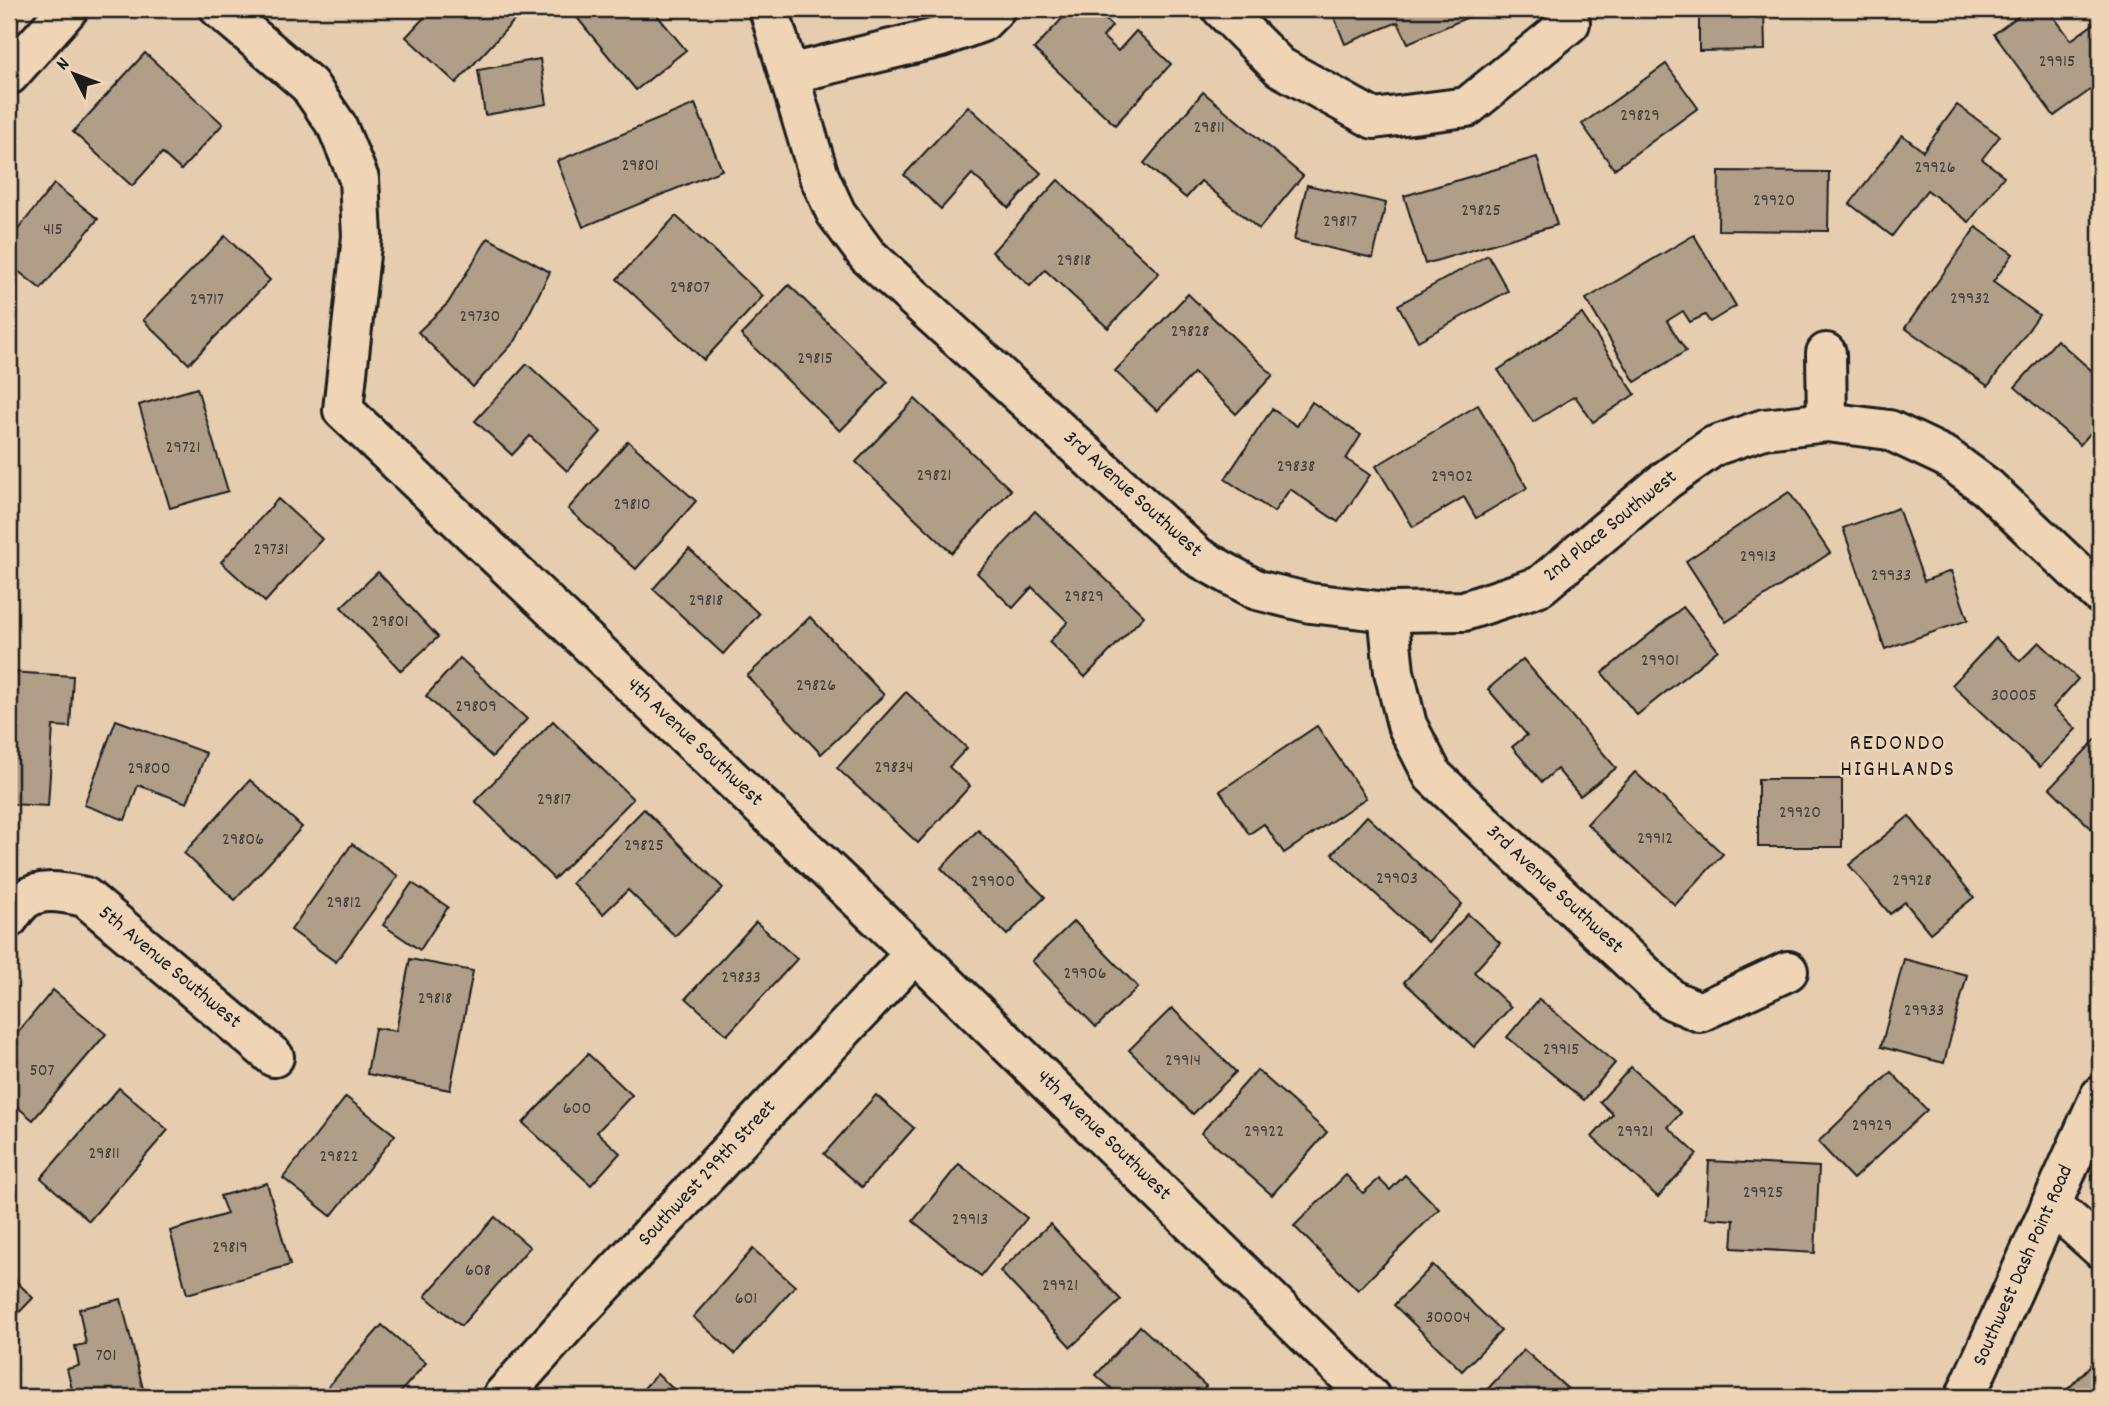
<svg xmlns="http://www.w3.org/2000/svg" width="2109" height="1406" font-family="Dekko,sans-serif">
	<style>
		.building { fill: #b19e89; stroke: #1c1c1c; stroke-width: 2 }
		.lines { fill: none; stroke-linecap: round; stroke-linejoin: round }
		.street-casing { stroke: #1c1c1c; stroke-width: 44 }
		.secondary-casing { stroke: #1c1c1c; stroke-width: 44 }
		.street { stroke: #efd4b6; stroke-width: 38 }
		.secondary { stroke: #efd4b6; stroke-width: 38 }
		.labels { text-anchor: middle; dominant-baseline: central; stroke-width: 5; stroke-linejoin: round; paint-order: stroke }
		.number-label { font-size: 18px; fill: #413c37 }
		.street-label { font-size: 21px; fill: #1c1c1c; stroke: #efd4b6 }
		.neighbourhood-label { font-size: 23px; letter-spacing: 2px; fill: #1c1c1c; stroke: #efd4b6 }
	</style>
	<rect width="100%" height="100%" fill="#e7cdb0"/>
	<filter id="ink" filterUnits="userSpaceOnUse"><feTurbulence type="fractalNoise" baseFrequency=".0143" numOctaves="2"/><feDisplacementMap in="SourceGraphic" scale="14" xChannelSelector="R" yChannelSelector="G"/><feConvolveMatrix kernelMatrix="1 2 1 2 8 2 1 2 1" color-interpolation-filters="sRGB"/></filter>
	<g filter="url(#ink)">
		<g class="building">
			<polygon points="430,9 525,9 456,83 406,37 431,10"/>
			<polygon points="570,9 652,9 686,50 636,90"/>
			<polygon points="1071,9 1094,9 1112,26 1103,37 1118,51 1136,31 1171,64 1115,125 1034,49"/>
			<polygon points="1331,9 1484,9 1485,10 1408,43 1398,22 1345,44"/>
			<polygon points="1699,9 1764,9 1765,50 1699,51"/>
			<polygon points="2028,9 2048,9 2071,40 2095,23 2100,30 2100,83 2054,116 1994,34"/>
			<polygon points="145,53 223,124 181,170 162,153 132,186 73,132"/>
			<polygon points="540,59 547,104 485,115 478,70"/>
			<polygon points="1666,64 1698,108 1614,169 1582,124"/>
			<polygon points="1203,92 1303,176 1259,229 1201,181 1186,198 1144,163"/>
			<polygon points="695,104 722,170 583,227 557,161"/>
			<polygon points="1957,105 2000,136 1982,159 2004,176 1969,222 1927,190 1892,236 1850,204 1902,135 1923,151"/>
			<polygon points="968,106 1041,173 1009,208 972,174 941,209 904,175"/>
			<polygon points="1537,157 1557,225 1425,264 1404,196"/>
			<polygon points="1719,171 1829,172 1828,231 1718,230"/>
			<polygon points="1058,180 1159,273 1108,328 1045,270 1030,286 992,252"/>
			<polygon points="54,184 98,219 41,289 9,264 9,241"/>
			<polygon points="1307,185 1386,203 1373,258 1294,240"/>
			<polygon points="676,216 763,296 704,360 617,279"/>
			<polygon points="1976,227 2013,254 1993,282 2039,315 1988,386 1905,328"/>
			<polygon points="1694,235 1736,306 1710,322 1705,315 1690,322 1683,311 1667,321 1686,351 1635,382 1586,299"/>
			<polygon points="225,236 270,280 189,364 143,320"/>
			<polygon points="488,238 550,272 516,340 473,387 418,332 448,303"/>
			<polygon points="1488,255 1508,291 1418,341 1398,305"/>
			<polygon points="789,285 888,382 840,431 741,335"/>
			<polygon points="1188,294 1273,375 1236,414 1194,373 1157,411 1115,371"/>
			<polygon points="1582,314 1635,394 1593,422 1575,396 1533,422 1498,370"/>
			<polygon points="2057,340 2100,378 2100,422 2080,445 2015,387"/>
			<polygon points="527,364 601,432 567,471 530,436 512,455 475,421"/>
			<polygon points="197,388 228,491 170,508 139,405"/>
			<polygon points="915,399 1011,490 952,553 856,462"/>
			<polygon points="1312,402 1361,435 1346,459 1370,475 1338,522 1290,489 1274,512 1225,479 1272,409 1297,426"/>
			<polygon points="1478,405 1527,488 1476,518 1464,497 1413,527 1376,466"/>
			<polygon points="628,441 696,501 636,569 568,509"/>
			<polygon points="1789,492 1830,553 1726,622 1686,561"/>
			<polygon points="278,499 322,539 265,602 221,562"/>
			<polygon points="1898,508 1924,581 1951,571 1968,620 1885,649 1843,528"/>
			<polygon points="1035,511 1144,616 1085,677 1049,642 1068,622 1032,587 1013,608 977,573"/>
			<polygon points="689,549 759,614 723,654 653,589"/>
			<polygon points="378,572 438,637 401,671 341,607"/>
			<polygon points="1683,607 1718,650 1637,715 1602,673"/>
			<polygon points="810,617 884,695 821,754 747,676"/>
			<polygon points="1996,638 2020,661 2039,642 2078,679 2053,707 2076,729 2040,767 1952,685"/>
			<polygon points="460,658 527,719 492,757 426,696"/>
			<polygon points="1523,659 1616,768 1580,796 1557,769 1542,782 1512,747 1527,735 1488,689"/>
			<polygon points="9,672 73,676 70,727 53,726 48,806 9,804"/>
			<polygon points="906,692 967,748 949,767 970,786 918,843 837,768"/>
			<polygon points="116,720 206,753 187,803 138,785 125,820 84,805"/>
			<polygon points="553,721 633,799 554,879 475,801"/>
			<polygon points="1317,726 1366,798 1284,853 1264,824 1249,834 1220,791"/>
			<polygon points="2100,735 2100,837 2050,788"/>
			<polygon points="1635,772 1723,854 1675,905 1587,824"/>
			<rect x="1758" y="779" width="84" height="68"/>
			<polygon points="250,780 302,827 235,900 184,853"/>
			<polygon points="644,809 723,888 675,936 628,890 603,914 572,883"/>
			<polygon points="1367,816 1462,904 1428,942 1332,854"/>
			<polygon points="1909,816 1974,897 1930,933 1905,902 1890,914 1849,865"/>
			<polygon points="978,830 1045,897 1007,935 941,868"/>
			<polygon points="352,844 398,876 336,962 291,930"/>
			<polygon points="412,883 448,907 420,950 383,925"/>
			<polygon points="1468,914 1500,943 1474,972 1511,1007 1474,1047 1404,982"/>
			<polygon points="1074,921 1138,987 1096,1027 1032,961"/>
			<polygon points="756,922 797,959 727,1035 686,998"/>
			<polygon points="410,959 473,971 450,1090 367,1074 375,1028 396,1031"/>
			<polygon points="1904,959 1967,975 1944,1063 1881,1047"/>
			<polygon points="53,990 106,1034 33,1120 9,1100 9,1043"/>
			<polygon points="1539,999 1615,1063 1584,1100 1507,1037"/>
			<polygon points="1172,1008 1236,1072 1193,1114 1129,1050"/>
			<polygon points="588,1054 632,1095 597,1132 620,1153 591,1185 523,1123"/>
			<polygon points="1631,1067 1681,1113 1668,1127 1697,1154 1658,1197 1592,1137 1613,1114 1600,1102"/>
			<polygon points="1257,1070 1327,1132 1272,1195 1201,1133"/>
			<polygon points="1891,1072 1927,1110 1853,1179 1818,1142"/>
			<polygon points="119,1088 168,1130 89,1221 41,1178"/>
			<polygon points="876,1095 914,1128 862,1187 824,1154"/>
			<polygon points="346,1097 395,1135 331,1216 283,1178"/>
			<polygon points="1709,1161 1819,1167 1815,1253 1732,1248 1734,1220 1706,1218"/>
			<polygon points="959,1164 1027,1218 981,1276 913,1221"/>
			<polygon points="1346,1175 1363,1193 1379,1179 1390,1190 1405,1175 1439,1209 1358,1290 1294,1226"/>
			<polygon points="267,1183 290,1265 187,1294 170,1231 227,1214 220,1196"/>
			<polygon points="495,1217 530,1247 461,1326 425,1296"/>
			<polygon points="1050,1224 1121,1300 1071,1347 1000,1271"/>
			<polygon points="753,1249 795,1286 735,1354 693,1317"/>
			<polygon points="1433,1265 1501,1331 1462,1371 1394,1305"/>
			<polygon points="9,1274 33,1298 9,1323"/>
			<polygon points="121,1299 145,1397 74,1397 67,1369 79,1366 75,1346 86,1344 79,1309"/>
			<polygon points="382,1325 426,1363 396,1397 319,1397"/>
			<polygon points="1140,1326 1206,1386 1196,1397 1121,1397 1096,1375"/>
			<polygon points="1524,1350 1577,1397 1489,1397 1484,1393"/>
			<polygon points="2100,1355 2100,1397 2077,1397 2068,1389"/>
			<polygon points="657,1374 682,1397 636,1397"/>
		</g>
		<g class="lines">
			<defs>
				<g id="street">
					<polyline points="220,9 309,85 337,126 359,179 362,236 343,410 915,953 1370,1397"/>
					<polyline points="769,9 819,176 836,213 867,255 1198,557 1257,590 1310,603 1388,612 1394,672 1407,725 1433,776 1672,1000 1700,1012 1788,971"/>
					<polyline points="1222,9 1280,67 1374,119 1467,107 1570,23"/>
					<polyline points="789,74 941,37 982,22 995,9"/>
					<polyline points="9,75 68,9"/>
					<polyline points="1826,353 1827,422"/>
					<polyline points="1388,612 1464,611 1540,586 1666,480 1714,446 1764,429 1827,422 1889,430 1946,457 1988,488 2100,594"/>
					<path d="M 9,918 C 13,912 18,905 24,900 C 42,887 65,893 85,897 L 274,1057"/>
					<polyline points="2051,1204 2100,1248"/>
					<polyline points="502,1397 568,1323 915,953"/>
				</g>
				<polyline id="secondary" points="1965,1397 2100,1096"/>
			</defs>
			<use href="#street" class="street-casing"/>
			<use href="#secondary" class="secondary-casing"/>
			<use href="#street" class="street"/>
			<use href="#secondary" class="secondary"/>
		</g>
	</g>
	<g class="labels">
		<g class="number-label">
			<text x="2057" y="62">29915</text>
			<text x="1640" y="116">29829</text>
			<text x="1209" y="128">29811</text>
			<text x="640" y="166">29801</text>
			<text x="1935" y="168">29926</text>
			<text x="1774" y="201">29920</text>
			<text x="1481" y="211">29825</text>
			<text x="1340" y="222">29817</text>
			<text x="53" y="230">415</text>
			<text x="1074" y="261">29818</text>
			<text x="690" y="288">29807</text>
			<text x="1970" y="299">29932</text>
			<text x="207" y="300">29717</text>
			<text x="480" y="317">29730</text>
			<text x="1190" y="332">29828</text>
			<text x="815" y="359">29815</text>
			<text x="183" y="448">29721</text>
			<text x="1296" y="467">29838</text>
			<text x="934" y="476">29821</text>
			<text x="1452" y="477">29902</text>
			<text x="632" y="505">29810</text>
			<text x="271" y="550">29731</text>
			<text x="1758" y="557">29913</text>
			<text x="1891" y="576">29933</text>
			<text x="1084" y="597">29829</text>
			<text x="706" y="601">29818</text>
			<text x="390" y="622">29801</text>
			<text x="1660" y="661">29901</text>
			<text x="816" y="686">29826</text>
			<text x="2014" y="696">30005</text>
			<text x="476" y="707">29809</text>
			<text x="894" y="768">29834</text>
			<text x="149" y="769">29800</text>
			<text x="554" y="800">29817</text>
			<text x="1800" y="813">29920</text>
			<text x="1655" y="839">29912</text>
			<text x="243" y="840">29806</text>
			<text x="644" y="846">29825</text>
			<text x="1397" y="879">29903</text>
			<text x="1912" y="881">29928</text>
			<text x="993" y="882">29900</text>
			<text x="344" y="903">29812</text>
			<text x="1085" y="974">29906</text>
			<text x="741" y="978">29833</text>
			<text x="435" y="999">29818</text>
			<text x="1924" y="1011">29933</text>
			<text x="1561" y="1050">29915</text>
			<text x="1183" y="1061">29914</text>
			<text x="42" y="1071">507</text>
			<text x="577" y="1109">600</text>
			<text x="1872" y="1126">29929</text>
			<text x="1264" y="1132">29922</text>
			<text x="1635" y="1132">29921</text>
			<text x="104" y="1154">29811</text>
			<text x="339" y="1157">29822</text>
			<text x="1763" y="1193">29925</text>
			<text x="970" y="1220">29913</text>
			<text x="230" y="1248">29819</text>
			<text x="478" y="1271">608</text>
			<text x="1060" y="1286">29921</text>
			<text x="746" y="1299">601</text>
			<text x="1448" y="1318">30004</text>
			<text x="106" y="1356">701</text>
		</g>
		<g class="street-label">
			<text transform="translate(1132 495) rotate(42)">3rd Avenue Southwest</text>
			<text transform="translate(1611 527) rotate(-39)">2nd Place Southwest</text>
			<text transform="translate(694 743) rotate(43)">4th Avenue Southwest</text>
			<text transform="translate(1554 890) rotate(43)">3rd Avenue Southwest</text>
			<text transform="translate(169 968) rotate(40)">5th Avenue Southwest</text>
			<text transform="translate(1103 1136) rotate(44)">4th Avenue Southwest</text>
			<text transform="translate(708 1174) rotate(-47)">Southwest 299th Street</text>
			<text transform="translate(2024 1266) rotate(-66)">Southwest Dash Point Road</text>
		</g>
		<g class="neighbourhood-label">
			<text x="1898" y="744">REDONDO<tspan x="1898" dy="26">HIGHLANDS</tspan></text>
		</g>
	</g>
	<rect width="2109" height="1406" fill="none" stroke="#efd4b6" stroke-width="35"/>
	<rect x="18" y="18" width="2074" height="1371" fill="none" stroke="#1c1c1c" stroke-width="2.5" filter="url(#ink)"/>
	<g transform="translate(74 74) rotate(312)" stroke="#efd4b6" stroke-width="5" paint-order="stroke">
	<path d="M0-5L12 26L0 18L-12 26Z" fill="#1c1c1c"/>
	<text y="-10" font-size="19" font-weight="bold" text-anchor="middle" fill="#1c1c1c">N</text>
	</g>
</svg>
